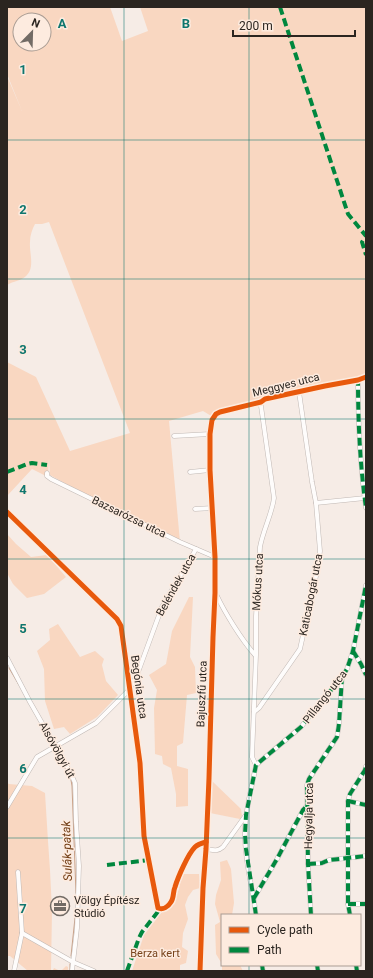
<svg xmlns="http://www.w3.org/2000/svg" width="373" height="978" font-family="Roboto,sans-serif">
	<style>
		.green { fill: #f9d7c1; fill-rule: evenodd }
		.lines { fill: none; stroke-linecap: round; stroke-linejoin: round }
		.stream { stroke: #cba288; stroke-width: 1 }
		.street-casing { stroke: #c0b8b4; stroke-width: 5 }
		.street { stroke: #fefcfb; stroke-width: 4 }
		.quiet { stroke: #00873e; stroke-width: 4; stroke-dasharray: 8 4; stroke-linecap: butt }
		.cycleway-casing { stroke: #fdebdf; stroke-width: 8 }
		.cycleway { stroke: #e8590c; stroke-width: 5 }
		.grid { fill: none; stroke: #0f766e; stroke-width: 1; stroke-opacity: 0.55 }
		.labels { text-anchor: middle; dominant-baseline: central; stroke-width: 3; stroke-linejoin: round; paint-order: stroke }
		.street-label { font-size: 11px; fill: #2b2520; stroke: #fdebdf }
		.poi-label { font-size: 11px; fill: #2b2520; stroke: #fdebdf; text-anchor: start }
		.park-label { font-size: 11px; fill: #78441c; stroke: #fdebdf }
		.water-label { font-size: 12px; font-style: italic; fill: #723e15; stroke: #fdebdf }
		.grid-label { font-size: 13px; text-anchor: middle; font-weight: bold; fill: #0f766e; stroke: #fdebdf; stroke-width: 3; stroke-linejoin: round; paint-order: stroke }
	</style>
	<rect width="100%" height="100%" fill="#f6ece6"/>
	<g class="green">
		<path d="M 7,7 L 110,7 L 122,41 L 148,31 L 140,7 L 366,7 L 366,377 L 262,400 L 220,412 L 213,417 L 203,411 L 169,421 L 180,542 L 116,512 L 50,475 L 49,459 L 48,477 L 32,469 L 7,496 L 7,362 L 36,377 L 70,451 L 130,433 L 49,222 L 42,224 L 35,224 C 32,230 30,235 30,242 C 29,252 35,267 27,275 C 22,281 13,281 7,285 L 7,76 L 22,111 L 7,74 ZM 20,20 L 44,20 L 44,44 L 20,44 Z"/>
		<polygon points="7,534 16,544 31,557 47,555 66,577 44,594 27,598 13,584 7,573"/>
		<polygon points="189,597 193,597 190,657 195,667 196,693 187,695 183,743 177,746 177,766 188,769 188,806 176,807 176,794 171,768 163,764 162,756 155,754 154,708 157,690 149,675 166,664 172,631"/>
		<polygon points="58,624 80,657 95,651 104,659 102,665 106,681 118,695 97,717 70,734 64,727 54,729 45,701 44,669 37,651 50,640 49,629"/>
		<polygon points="212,781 241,809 242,816 240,819 210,813"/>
		<polygon points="7,783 9,784 32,786 45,793 48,841 50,870 52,910 51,971 53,970 54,968 58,970 62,970 66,966 68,967 68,971 28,971 10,956 7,956"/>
		<polygon points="227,860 231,869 234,903 232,915 222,915 222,965 240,965 243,971 222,971 222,964 216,954 215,925 220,922 215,904 216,895 221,880 220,862"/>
		<polygon points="183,874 199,874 200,888 193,890 188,897 185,905 188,919 183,933 182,947 188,951 186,963 180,965 180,971 132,971 144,935 162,912 168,908 173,903 179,889 180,883"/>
	</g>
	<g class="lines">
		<g class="stream">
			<polyline points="9,668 19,685"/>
			<polyline points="55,750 70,777"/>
			<polyline points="71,780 72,786 76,893"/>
			<polyline points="71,956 75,918"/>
			<polyline points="70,971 70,964"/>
		</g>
		<defs>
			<g id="street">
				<path d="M 358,380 C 358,423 360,465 366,508"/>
				<polyline points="174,436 210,434"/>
				<polyline points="190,472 210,470"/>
				<polyline points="47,473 47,476 51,479 180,542 215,557"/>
				<polyline points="316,503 365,498"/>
				<polyline points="195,509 213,508"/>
				<path d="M 7,512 L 117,619 L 121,626 L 140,763 L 144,836 L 158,908 C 163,910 168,907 171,902 C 174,898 173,891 175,887 C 178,877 188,854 195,847 C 198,844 202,843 206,842"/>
				<path d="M 216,594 C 225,613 241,639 255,655"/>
				<polyline points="353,651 361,664 366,675"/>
				<polyline points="7,658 30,702 70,772 75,783 76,822 79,866 77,928 72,971"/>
				<polyline points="254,712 259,708 300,649 318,567 320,551 316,503 312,482 299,392"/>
				<path d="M 256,765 L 252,757 L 256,655 L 256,616 L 260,547 C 263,530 272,514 274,498 L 261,406 L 261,402"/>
				<polyline points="256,765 301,727 312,713 342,677 347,669 353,651 366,585"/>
				<path d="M 256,765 C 252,787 245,810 245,832 C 244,860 253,888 256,915"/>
				<polyline points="348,801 366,805"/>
				<polyline points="7,807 37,757 96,723 129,690 137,675 162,607 196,549"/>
				<path d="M 206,849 C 213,850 217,852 223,847 L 246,815"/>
				<polyline points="308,864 322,863 329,860 366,856"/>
				<polyline points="254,898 277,859 303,810 307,806"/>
				<polyline points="348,904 366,904"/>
				<polyline points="311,915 308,864 307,785 309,779 337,737 339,724 342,677"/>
				<polyline points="350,915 348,904 348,801 350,794 365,770 366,766"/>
				<polyline points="22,933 73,962 94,971"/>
				<polyline points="262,965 263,971"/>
				<polyline points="317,965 318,971"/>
				<polyline points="356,965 357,971"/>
				<polyline points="14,971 22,933 18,872"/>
				<polyline points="200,971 203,888 206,849 209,778 213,637 215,593 215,557 210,470 210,434 212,420 216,414 220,412 261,402 265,399 325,386 358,380 366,377"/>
			</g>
		</defs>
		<use href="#street" class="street-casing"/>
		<use href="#street" class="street"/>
		<g class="quiet">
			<polyline points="280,7 348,214 366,236 362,242 366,255"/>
			<path d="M 360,379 L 358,380 C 358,423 360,465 366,508"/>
			<polyline points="7,472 27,464 32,463 47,465"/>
			<polyline points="353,651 361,664 366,675"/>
			<polyline points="348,801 366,805"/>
			<polyline points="308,864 322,863 329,860 366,856"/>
			<polyline points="107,865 149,860"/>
			<polyline points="254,898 277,859 303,810 307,806"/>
			<polyline points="348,904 366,904"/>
			<polyline points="256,915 246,849 245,834 246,815 256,765 301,727 312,713 342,677 347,669 353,651 366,585"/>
			<polyline points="311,915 308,864 307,785 309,779 337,737 339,724 342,677"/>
			<polyline points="350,915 348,904 348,801 350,794 365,770 366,766"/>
			<polyline points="262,965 263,971"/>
			<polyline points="317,965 318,971"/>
			<polyline points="356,965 357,971"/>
			<polyline points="127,971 139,938 142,932 160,909"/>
		</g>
		<defs>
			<g id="cycleway">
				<path d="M 7,512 L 117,619 L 121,626 L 140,763 L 144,836 L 158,908 C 163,910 168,907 171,902 C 174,898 173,891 175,887 C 178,877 188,854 195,847 C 198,844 202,843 206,842"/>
				<polyline points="200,971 203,888 206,849 209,778 213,637 215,593 215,557 210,470 210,434 212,420 216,414 220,412 261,402 265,399 325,386 358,380 366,377"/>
			</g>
		</defs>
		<use href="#cycleway" class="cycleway-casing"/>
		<use href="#cycleway" class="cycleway"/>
	</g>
	<path class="grid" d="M 124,7 L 124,971M 249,7 L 249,915M 7,140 L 366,140M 7,279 L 366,279M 7,419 L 366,419M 7,559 L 366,559M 7,699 L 366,699M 7,838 L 366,838M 249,965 L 249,971"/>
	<defs>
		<symbol id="office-ring" viewBox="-11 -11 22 22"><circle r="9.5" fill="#fdebdf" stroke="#726b65" stroke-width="1.5"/><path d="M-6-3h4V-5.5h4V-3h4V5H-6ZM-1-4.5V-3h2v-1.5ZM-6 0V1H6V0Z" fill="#726b65"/></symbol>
	</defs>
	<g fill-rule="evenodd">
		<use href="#office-ring" x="49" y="895" width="22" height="22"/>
	</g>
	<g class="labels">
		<g class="street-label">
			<text transform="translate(286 385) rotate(-14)">Meggyes utca</text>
			<text transform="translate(129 517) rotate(26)">Bazsarózsa utca</text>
			<text transform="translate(258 582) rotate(-87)">Mókus utca</text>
			<text transform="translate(176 585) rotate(-61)">Beléndek utca</text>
			<text transform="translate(311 595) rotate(-79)">Katicabogár utca</text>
			<text transform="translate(139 687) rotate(82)">Begónia utca</text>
			<text transform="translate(202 694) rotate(-88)">Bajuszfű utca</text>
			<text transform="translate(325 697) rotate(-52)">Pillangó utca</text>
			<text transform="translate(57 750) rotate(61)">Alsóvölgyi út</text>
			<text transform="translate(309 816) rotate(-89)">Hegyalja utca</text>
		</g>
		<g class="poi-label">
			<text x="74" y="900">Völgy Építész<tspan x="74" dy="13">Stúdió</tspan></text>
		</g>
		<g class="park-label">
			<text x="155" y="953">Berza kert</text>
		</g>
		<g class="water-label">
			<text transform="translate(67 851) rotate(-92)">Sulák-patak</text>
		</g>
	</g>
	<g class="grid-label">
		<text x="62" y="28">A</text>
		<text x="186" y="28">B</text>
		<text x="23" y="74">1</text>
		<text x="23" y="214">2</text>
		<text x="23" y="354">3</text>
		<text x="23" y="494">4</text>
		<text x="23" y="633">5</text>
		<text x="23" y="773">6</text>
		<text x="23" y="913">7</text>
	</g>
	<rect width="373" height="978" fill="none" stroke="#2b2520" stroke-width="16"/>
	<rect x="221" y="914" width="140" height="52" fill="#fdebdf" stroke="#a99c93"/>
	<rect x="229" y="927" width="20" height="6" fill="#e8590c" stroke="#a99c93"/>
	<text x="257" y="934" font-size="12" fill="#2b2520">Cycle path</text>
	<rect x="229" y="947" width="20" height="6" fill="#00873e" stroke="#a99c93"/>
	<text x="257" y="954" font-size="12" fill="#2b2520">Path</text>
	<g transform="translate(32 32) rotate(23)"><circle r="19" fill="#fdebdf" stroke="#a99c93"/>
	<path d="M0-3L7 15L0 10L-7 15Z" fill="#726b65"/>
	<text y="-6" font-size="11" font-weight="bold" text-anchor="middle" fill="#2b2520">N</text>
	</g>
	<path d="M233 30v6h122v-6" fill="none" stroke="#2b2520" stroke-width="2"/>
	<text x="239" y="30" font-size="12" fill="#2b2520" stroke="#fdebdf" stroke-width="3" paint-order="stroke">200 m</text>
</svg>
